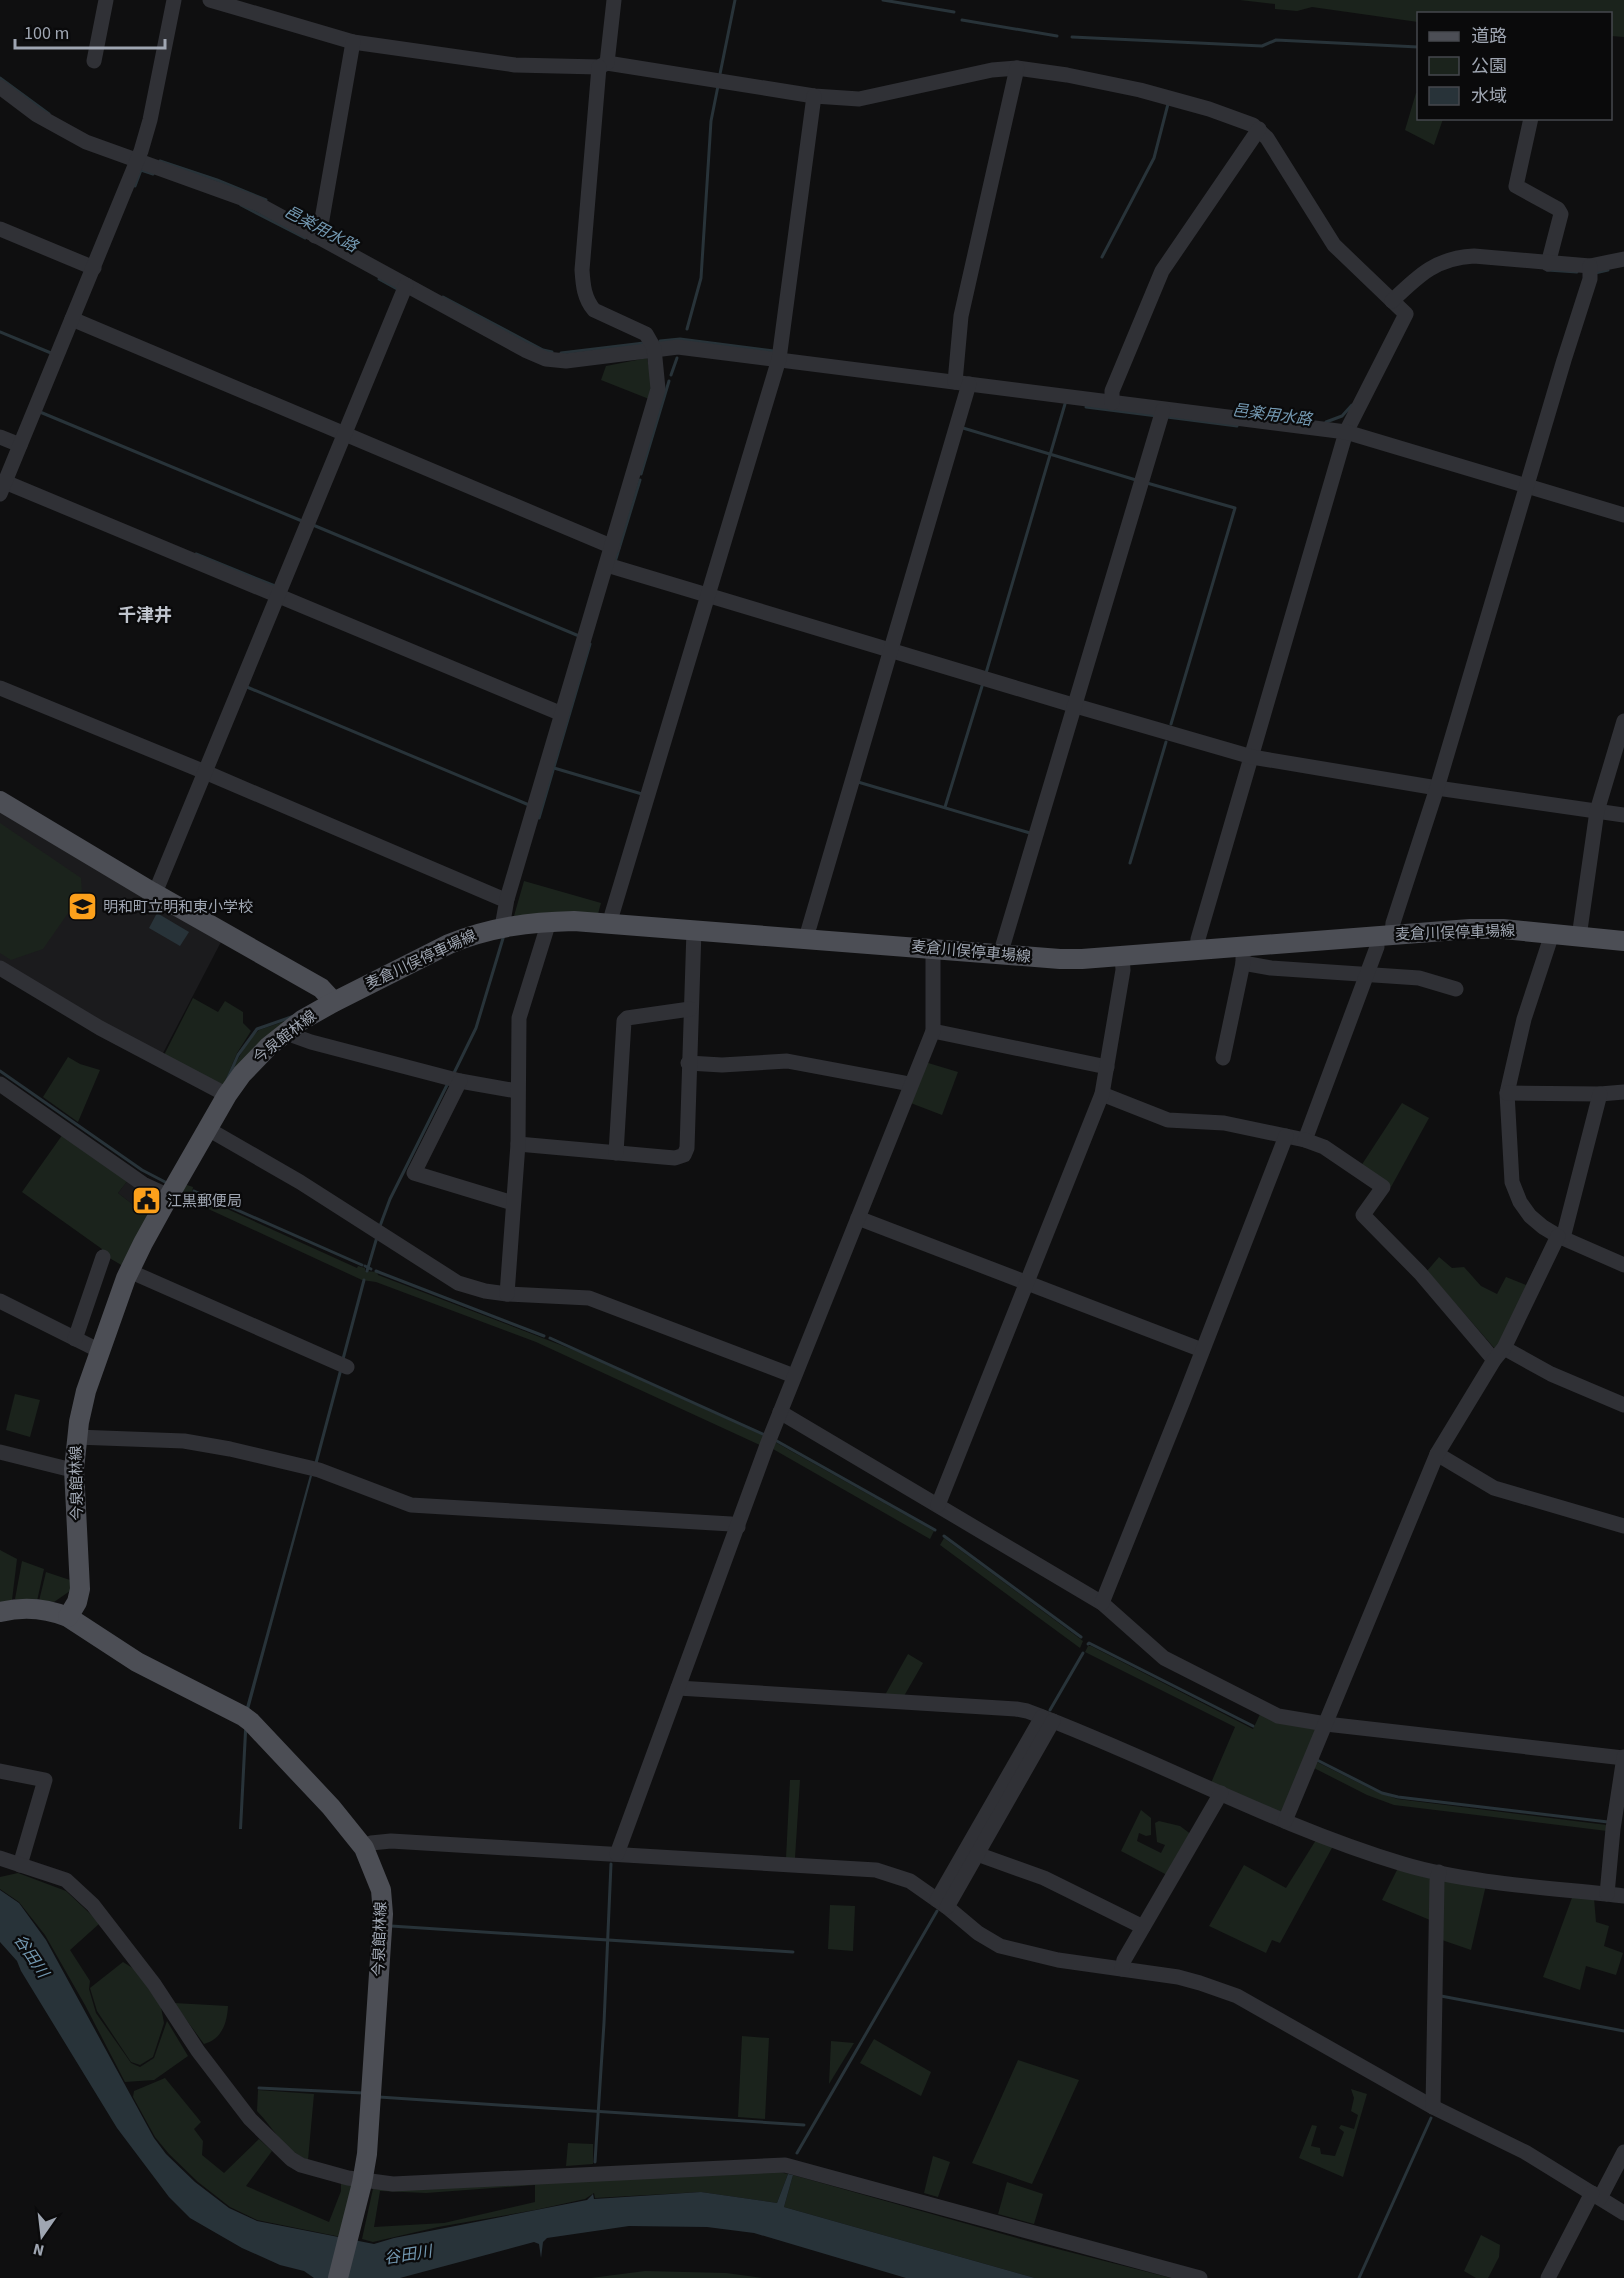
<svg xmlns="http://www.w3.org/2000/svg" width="1624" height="2278" font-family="'Source Sans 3','Noto Sans JP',sans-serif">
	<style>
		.built { fill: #1b1b1d }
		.green { fill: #1b231c; fill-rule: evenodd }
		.water { fill: #283339 }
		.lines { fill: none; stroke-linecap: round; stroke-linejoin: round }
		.stream { stroke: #283339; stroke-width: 3 }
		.minor { stroke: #303136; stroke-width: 15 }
		.major { stroke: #4c4e55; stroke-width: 20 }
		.labels { text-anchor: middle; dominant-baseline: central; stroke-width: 4.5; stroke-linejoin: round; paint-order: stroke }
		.poi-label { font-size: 15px; fill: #9fa6b2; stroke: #0a0a0b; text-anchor: start }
		.street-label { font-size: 15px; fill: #9fa6b2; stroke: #0a0a0b }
		.water-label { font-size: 16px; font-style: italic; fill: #7398b1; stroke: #0a0a0b }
		.quarter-label { font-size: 18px; font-weight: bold; fill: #c0c5ce; stroke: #0a0a0b }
	</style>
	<rect width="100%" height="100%" fill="#0f0f10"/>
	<g class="built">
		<polygon points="0,810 222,940 162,1055 0,965"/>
		<polygon points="129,1179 161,1196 149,1217 118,1193"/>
	</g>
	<g class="green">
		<polygon points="1240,0 1624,0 1624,37 1611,36 1610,14 1418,14 1418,22 1312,7 1297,11 1275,9 1275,4"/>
		<polygon points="1416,93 1418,93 1418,118 1443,119 1434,145 1405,130"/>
		<polygon points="647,358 652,381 649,399 601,380 606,366"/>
		<polygon points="0,823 81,878 82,893 43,949 11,960 0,953"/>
		<polygon points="524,881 601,903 598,914 567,912 514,916"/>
		<polygon points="193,998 218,1012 225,1001 243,1012 243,1023 251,1031 237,1053 224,1084 248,1041 259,1030 297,1017 225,1086 163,1057"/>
		<polygon points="68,1057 80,1064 100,1070 78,1122 43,1097"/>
		<polygon points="925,1062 958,1072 942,1115 908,1102"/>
		<polygon points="1402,1103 1429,1118 1391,1187 1361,1166"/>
		<polygon points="63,1134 129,1179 118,1193 149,1217 123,1266 101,1253 102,1249 22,1192"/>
		<polygon points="184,1184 193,1187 192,1193 357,1268 358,1266 365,1268 365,1271 377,1272 378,1275 584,1354 766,1437 762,1446 536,1342 376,1282 362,1280 178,1195"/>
		<polygon points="1546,1245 1496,1350 1427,1271 1439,1257 1452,1268 1464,1267 1481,1286 1497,1294 1506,1277 1526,1285"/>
		<polygon points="15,1394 40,1400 30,1437 6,1430"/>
		<polygon points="775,1442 934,1531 930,1539 773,1449"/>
		<polygon points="944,1538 1083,1641 1080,1648 940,1545"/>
		<polygon points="0,1550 17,1559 12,1600 0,1603"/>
		<polygon points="22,1561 44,1569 37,1601 15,1599"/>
		<polygon points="46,1572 70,1580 70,1591 54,1602 39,1601"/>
		<polygon points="1088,1646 1091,1646 1253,1729 1261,1712 1274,1722 1316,1729 1281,1813 1211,1783 1235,1727 1085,1652"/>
		<polygon points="908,1654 923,1663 904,1696 885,1695"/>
		<polygon points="1315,1761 1373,1790 1397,1799 1607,1825 1607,1831 1394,1805 1367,1795 1312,1767"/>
		<polygon points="790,1780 800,1780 795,1858 786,1858"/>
		<polygon points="1141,1810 1151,1818 1151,1835 1146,1836 1139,1833 1137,1841 1161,1853 1165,1845 1157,1842 1155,1823 1159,1821 1180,1826 1192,1835 1167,1875 1121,1851"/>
		<polygon points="1316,1840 1333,1846 1280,1943 1272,1940 1266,1953 1209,1926 1244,1865 1286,1888"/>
		<polygon points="1398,1868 1430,1876 1430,1920 1382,1900"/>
		<polygon points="18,1873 66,1891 100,1923 70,1950 90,1981 89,1989 96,2013 131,2063 140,2067 154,2058 167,2021 188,2056 154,2080 125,2082 85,2005 45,1935 19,1902 0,1889 0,1877"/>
		<polygon points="1444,1878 1486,1885 1471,1950 1442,1940"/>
		<polygon points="1573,1895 1594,1898 1596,1922 1609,1926 1604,1946 1623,1953 1616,1975 1586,1966 1580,1990 1543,1977"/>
		<polygon points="830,1905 855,1906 853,1951 828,1949"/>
		<polygon points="123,1962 139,1972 161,2007 164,2023 153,2057 140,2065 131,2062 97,2011 90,1988"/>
		<path d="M 174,2003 L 228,2006 C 227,2023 222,2039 204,2044 Z"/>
		<polygon points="742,2036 769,2038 765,2119 738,2117"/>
		<polygon points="874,2039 931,2072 921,2096 860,2063"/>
		<polygon points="831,2041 854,2043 829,2084"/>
		<polygon points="1018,2060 1079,2080 1032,2184 972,2163"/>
		<polygon points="165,2078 201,2122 194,2129 203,2141 202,2155 224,2173 259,2139 272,2151 246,2186 329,2222 341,2191 341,2183 352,2185 341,2237 257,2220 230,2207 198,2182 169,2154 155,2137 133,2097 134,2091"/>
		<polygon points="1351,2089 1367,2094 1343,2177 1299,2158 1312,2125 1317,2126 1311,2146 1320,2148 1321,2154 1335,2156 1344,2132 1339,2128 1341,2125 1354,2129 1358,2115 1351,2111 1354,2098"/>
		<path d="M 258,2090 L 314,2094 L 308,2160 C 284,2150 274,2129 257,2111 Z"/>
		<polygon points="568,2143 593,2144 593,2164 566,2166"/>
		<polygon points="933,2156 950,2162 938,2197 924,2193"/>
		<path d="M 758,2167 L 788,2174 L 777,2203 L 701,2192 L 595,2198 L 594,2193 L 585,2199 L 535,2210 L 438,2227 L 373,2242 L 362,2239 L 374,2184 ZM 535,2185 L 535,2202 L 444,2223 L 374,2227 L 380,2191 L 426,2193 Z"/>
		<polygon points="793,2175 1038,2244 1171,2278 1035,2278 784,2207"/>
		<polygon points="1007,2182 1043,2194 1034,2224 998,2214"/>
		<polygon points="1481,2235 1500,2245 1499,2257 1488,2278 1476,2278 1464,2271"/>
		<polygon points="645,2271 726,2273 763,2278 591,2278"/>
	</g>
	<g class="water">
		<polygon points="157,913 189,932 180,946 149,928"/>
		<polygon points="310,1475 312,1476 248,1713 242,1829 239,1829 245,1711"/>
		<polygon points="0,1890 19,1903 46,1940 154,2138 166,2154 195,2182 229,2208 257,2221 374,2244 394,2238 587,2200 593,2194 594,2199 701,2192 777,2203 788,2174 793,2175 784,2207 1035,2278 906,2278 754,2233 707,2227 629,2226 547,2238 543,2242 541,2258 539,2244 534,2242 400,2278 314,2278 304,2271 280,2265 242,2248 190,2218 169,2197 117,2128 21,1971 17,1961 0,1942"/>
	</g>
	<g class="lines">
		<g class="stream">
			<polyline points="883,0 954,12"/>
			<polyline points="962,20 1057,36"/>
			<polyline points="1072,37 1262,46 1276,40 1418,47"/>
			<polyline points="720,74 735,0"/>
			<polyline points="0,78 49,114"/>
			<polyline points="160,161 217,180 266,200"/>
			<polyline points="135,186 141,170 153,174"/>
			<polyline points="241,205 305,238"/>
			<polyline points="1102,257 1154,158 1168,104"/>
			<polyline points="1547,270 1577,272"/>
			<polyline points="1595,273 1608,270"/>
			<polyline points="379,279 399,290"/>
			<polyline points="443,297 543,350 552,352"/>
			<polyline points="687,329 701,278 711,121 718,86"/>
			<polyline points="0,332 51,353"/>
			<polyline points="660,341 680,339 774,351"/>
			<polyline points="561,353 644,343"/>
			<polyline points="671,375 677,358"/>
			<polyline points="1086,407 1157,416"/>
			<polyline points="40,412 302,521"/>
			<polyline points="1167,417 1237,426"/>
			<polyline points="1326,422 1342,416 1352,405"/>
			<polyline points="963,428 1136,480"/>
			<polyline points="641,474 669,381"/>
			<polyline points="1147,483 1235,508 1171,724"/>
			<polyline points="313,525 579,636"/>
			<polyline points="196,554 275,586"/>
			<polyline points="615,562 640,480"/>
			<polyline points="986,673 1065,404"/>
			<polyline points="247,687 529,805"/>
			<polyline points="554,768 642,794"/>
			<polyline points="858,782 1030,833"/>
			<polyline points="945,807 983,683"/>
			<polyline points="539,818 590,644"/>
			<polyline points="1130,863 1166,742"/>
			<polyline points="0,1071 142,1170 167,1183"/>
			<polyline points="453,1075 476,1028 504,935"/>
			<polyline points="227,1080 238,1055 257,1029 294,1016"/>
			<polyline points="194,1191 362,1265"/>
			<polyline points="380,1226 390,1199 448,1083"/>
			<polyline points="365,1266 371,1269"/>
			<polyline points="367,1271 377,1237"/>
			<polyline points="376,1271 544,1336"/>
			<polyline points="550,1338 765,1435"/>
			<polyline points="343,1359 364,1280"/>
			<polyline points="775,1440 935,1530"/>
			<polyline points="316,1463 341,1369"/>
			<polyline points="944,1536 1081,1637"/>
			<polyline points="1088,1644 1089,1643 1253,1726"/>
			<polyline points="1050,1710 1083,1653"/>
			<polyline points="1317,1760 1382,1793 1398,1797 1608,1822"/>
			<polyline points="391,1926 793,1952"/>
			<polyline points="1441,1996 1624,2031"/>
			<polyline points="259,2088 363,2093"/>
			<polyline points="379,2097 804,2125"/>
			<polyline points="797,2153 937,1911"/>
			<polyline points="595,2162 604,2023 611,1864"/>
			<polyline points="1359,2278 1431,2118"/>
		</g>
		<g class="minor">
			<polyline points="210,0 353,42 515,65 599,67 607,63 814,96 859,99 992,70 1017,68 1067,75 1140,90 1209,109 1253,125 1267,138 1334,245 1406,314 1346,432 1198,939 1197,950"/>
			<polyline points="94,61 106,0"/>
			<polyline points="607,63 614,0"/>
			<polyline points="0,87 37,115 86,142 258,204 525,350 546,359 566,361 678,347 1346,432 1624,515"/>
			<polyline points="1531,118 1516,186 1558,209 1561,214 1548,264"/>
			<polyline points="0,229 94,268"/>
			<polyline points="315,236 321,225 353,42"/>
			<path d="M 1392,301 C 1419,275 1436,258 1474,256 L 1590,266 L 1624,259"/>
			<polyline points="72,319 613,547"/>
			<polyline points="955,382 961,316 1017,68"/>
			<polyline points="1112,403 1112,391 1162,271 1259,129"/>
			<polyline points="0,437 20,445"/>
			<polyline points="5,482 562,714"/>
			<polyline points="0,494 141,151 150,120 174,0"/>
			<polyline points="607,565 1076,706 1252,757 1437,788 1624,815"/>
			<polyline points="0,688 205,772 500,898 507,899"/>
			<polyline points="155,893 406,285"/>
			<polyline points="612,922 612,914 779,359 814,96"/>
			<path d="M 502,927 L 507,899 L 658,389 L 654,348 L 646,334 L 594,310 C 584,298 583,285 582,270 L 599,67"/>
			<polyline points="1392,934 1393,923 1437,788 1564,360 1590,279 1590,266"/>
			<polyline points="1552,934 1524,1019 1507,1093 1512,1182 1520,1202 1530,1216 1543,1227 1558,1236 1624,1265"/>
			<polyline points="1579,937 1597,811 1624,721"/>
			<polyline points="806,938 969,384"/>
			<polyline points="1000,955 1163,410"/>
			<polyline points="1243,963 1271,968 1419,978 1456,989"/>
			<polyline points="0,968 100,1028 227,1095"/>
			<polyline points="933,1031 1107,1067"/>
			<polyline points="286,1033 311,1042 460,1081 517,1091"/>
			<polyline points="1223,1058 1243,963 1243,955"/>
			<polyline points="688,1063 722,1065 787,1061 910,1084"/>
			<polyline points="460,1081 414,1173 513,1203"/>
			<polyline points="0,1084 143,1184 169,1196"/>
			<polyline points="1507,1093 1600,1094 1624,1092"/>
			<polyline points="1102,1094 1168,1120 1224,1123 1305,1140 1377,947 1376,935"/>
			<polyline points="208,1129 300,1182 458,1283 485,1291 507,1294 589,1298 794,1376"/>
			<polyline points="1305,1140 1324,1147 1383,1187 1363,1215 1420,1273 1494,1360"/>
			<polyline points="518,1144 663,1157 675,1158 684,1155 687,1148 694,930"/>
			<polyline points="616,1153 624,1021 627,1018 690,1009"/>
			<polyline points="858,1218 1202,1350"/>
			<polyline points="1563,1238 1600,1094"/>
			<polyline points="129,1271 347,1367"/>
			<polyline points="507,1294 518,1144 519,1018 547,928 547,921"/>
			<polyline points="0,1301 100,1351"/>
			<polyline points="75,1339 103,1257"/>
			<polyline points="1504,1348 1551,1374 1624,1405"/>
			<polyline points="780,1412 1102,1603 1164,1658 1278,1716 1326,1724 1624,1758"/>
			<polyline points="76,1437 184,1441 230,1449 319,1470 411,1505 731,1524 738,1527"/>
			<polyline points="0,1452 64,1468 74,1469"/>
			<polyline points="1437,1454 1494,1488 1624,1526"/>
			<polyline points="938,1505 1102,1094 1123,970 1122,956"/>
			<polyline points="1102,1603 1183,1401 1286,1136"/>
			<path d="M 678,1688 L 1016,1709 L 1027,1711 C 1154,1758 1273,1825 1403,1864 C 1470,1884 1554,1888 1624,1896"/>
			<polyline points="0,1771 45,1780 20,1865"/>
			<polyline points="1285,1821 1437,1454 1494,1360 1504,1348 1558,1236"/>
			<polyline points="364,1848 371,1843 391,1841 876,1870 910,1881 947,1907 978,1933 1000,1946 1058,1960 1178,1977 1200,1983 1237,1996 1433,2107 1525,2152 1624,2213"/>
			<polyline points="617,1854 767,1445 933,1031 933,949"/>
			<polyline points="977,1854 1044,1878 1143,1927"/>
			<polyline points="0,1858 66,1880 93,1905 154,1984 198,2051 250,2119 291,2159 301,2165 348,2178 393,2184 785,2165 1200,2278"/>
			<polyline points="1607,1894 1613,1829 1624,1757"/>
			<polyline points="937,1900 1042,1717"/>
			<polyline points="947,1907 1053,1721"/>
			<polyline points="1122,1969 1124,1960 1221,1793"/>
			<polyline points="1433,2107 1437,1881 1439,1872"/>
			<polyline points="1600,2198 1624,2152"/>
			<polyline points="1548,2278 1592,2193"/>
		</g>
		<g class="major">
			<polyline points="0,801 152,892 321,988 334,1002"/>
			<path d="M 0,1612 C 24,1606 46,1608 68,1617 L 137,1662 L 243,1716 L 251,1722 L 331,1807 L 364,1848 L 381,1890 L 383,1914 L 367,2154 L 362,2183 L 338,2278"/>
			<path d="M 68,1617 L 77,1602 L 80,1589 L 74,1469 L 79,1422 L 86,1391 L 126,1278 L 143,1243 L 169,1196 L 227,1095 L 242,1074 L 269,1046 L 302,1020 L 334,1002 L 449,944 C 490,927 530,922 574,921 L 1060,959 L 1082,959 L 1470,929 L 1503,929 L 1624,941"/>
		</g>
	</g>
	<defs>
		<symbol id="school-square" viewBox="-11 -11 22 22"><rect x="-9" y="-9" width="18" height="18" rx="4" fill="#fca01b" stroke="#0a0a0b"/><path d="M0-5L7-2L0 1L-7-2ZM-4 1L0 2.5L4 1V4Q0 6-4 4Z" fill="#111"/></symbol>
		<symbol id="civic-square" viewBox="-11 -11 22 22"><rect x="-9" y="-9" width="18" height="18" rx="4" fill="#fca01b" stroke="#0a0a0b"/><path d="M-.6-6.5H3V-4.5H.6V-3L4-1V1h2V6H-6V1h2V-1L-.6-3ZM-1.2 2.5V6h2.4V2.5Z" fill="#111"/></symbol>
	</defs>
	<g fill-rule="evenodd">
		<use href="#school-square" x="66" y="890" width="33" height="33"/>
		<use href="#civic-square" x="130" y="1184" width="33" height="33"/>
	</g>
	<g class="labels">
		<g class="poi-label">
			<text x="103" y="907">明和町立明和東小学校</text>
			<text x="167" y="1201">江黒郵便局</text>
		</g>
		<g class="street-label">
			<text transform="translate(1455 933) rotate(-2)">麦倉川俣停車場線</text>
			<text transform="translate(971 952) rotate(5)">麦倉川俣停車場線</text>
			<text transform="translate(421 960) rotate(-25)">麦倉川俣停車場線</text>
			<text transform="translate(285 1037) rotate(-38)">今泉館林線</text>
			<text transform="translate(77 1483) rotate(-91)">今泉館林線</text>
			<text transform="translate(380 1939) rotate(-88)">今泉館林線</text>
		</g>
		<g class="water-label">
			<text transform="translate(321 229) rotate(28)">邑楽用水路</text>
			<text transform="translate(1272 415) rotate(7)">邑楽用水路</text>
			<text transform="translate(31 1956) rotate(56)">谷田川</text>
			<text transform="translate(408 2255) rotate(-9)">谷田川</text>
		</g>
		<g class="quarter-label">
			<text x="145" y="615">千津井</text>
		</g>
	</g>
	<rect x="1417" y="12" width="195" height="108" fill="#0a0a0b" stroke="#46484e" stroke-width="1.5"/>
	<rect x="1429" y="32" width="30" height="9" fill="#4c4e55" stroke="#46484e" stroke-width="1.5"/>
	<text x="1471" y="42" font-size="18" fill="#9fa6b2">道路</text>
	<rect x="1429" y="57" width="30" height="18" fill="#1b231c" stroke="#46484e" stroke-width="1.5"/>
	<text x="1471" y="72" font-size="18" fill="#9fa6b2">公園</text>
	<rect x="1429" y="87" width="30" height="18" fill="#283339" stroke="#46484e" stroke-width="1.5"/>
	<text x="1471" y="102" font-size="18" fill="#9fa6b2">水域</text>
	<g transform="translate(42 2236) rotate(194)" stroke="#0a0a0b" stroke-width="4.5" paint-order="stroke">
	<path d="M0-4.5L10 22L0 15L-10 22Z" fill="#9fa6b2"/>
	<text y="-9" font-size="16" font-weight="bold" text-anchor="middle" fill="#9fa6b2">N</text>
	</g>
	<path d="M15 39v9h150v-9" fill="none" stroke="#9fa6b2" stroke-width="3"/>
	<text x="24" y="39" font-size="18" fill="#9fa6b2" stroke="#0a0a0b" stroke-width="4.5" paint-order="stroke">100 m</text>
</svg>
